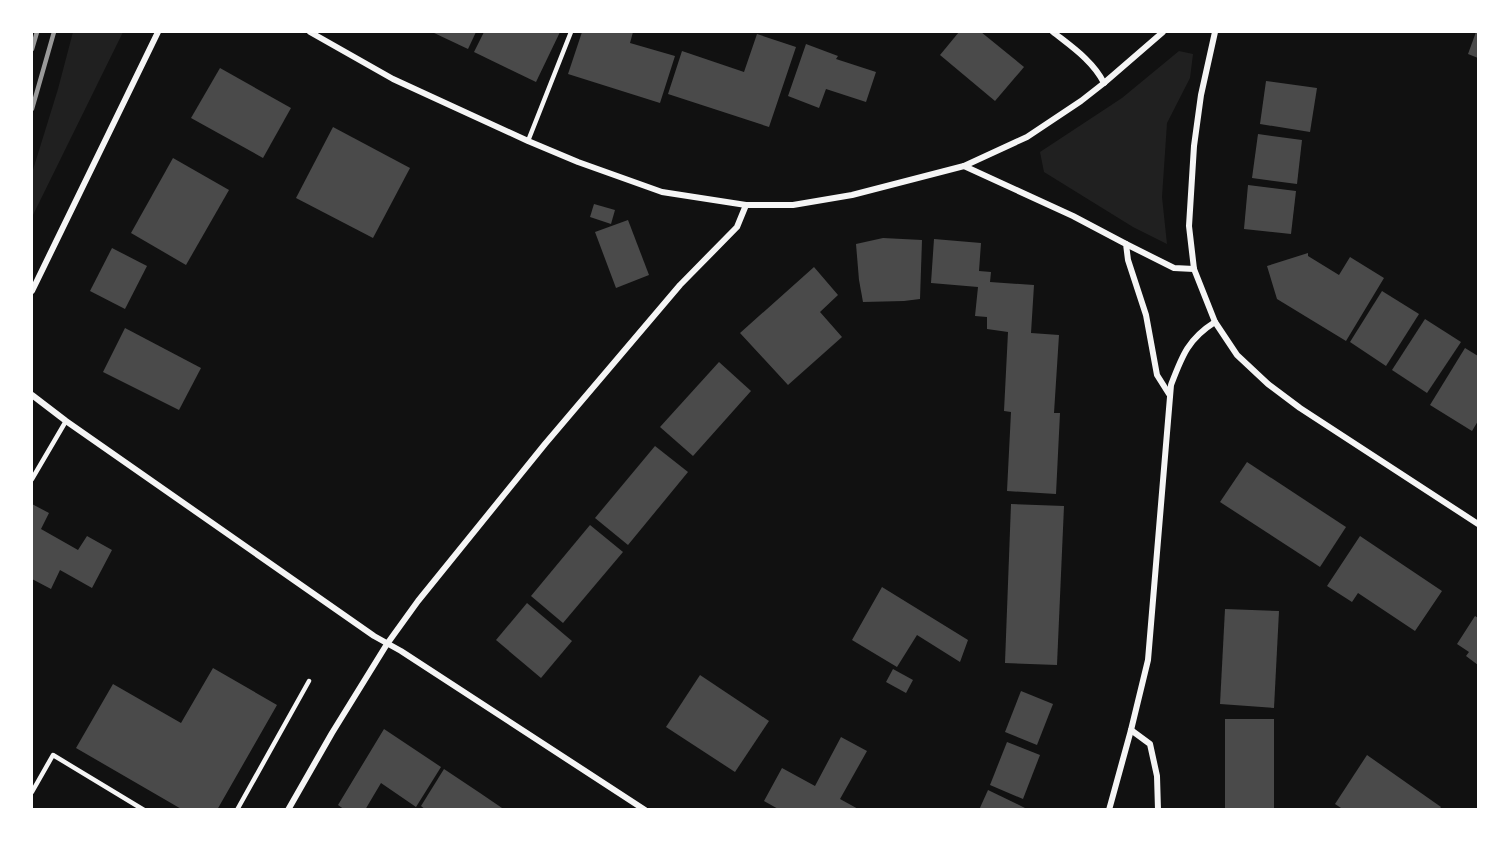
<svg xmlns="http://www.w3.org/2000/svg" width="1510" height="841" font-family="'Crimson Pro',serif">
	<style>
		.green { fill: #202020 }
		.building { fill: #4a4a4a }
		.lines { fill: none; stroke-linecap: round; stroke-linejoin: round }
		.service { stroke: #f5f5f5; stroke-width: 4.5 }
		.minor { stroke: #f5f5f5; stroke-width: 6 }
		.rail { stroke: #9a9a9a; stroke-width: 4.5 }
	</style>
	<rect width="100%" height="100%" fill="#111"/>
	<g class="green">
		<polygon points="73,32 123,32 32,217 32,173 58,89"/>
		<polygon points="1179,51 1193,54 1190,78 1167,123 1162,197 1167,244 1133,227 1044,172 1040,152 1122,98"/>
	</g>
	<g class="building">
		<polygon points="432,32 476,32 468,49"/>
		<polygon points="484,32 560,32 536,82 474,52"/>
		<polygon points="582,32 633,32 630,43 675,56 660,103 568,74"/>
		<polygon points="959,32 981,32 1024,67 995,101 940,55"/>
		<polygon points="1476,32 1478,32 1478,58 1468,54"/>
		<polygon points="757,34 796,47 769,127 668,94 682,51 744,72"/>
		<polygon points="806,44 838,56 836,59 876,72 866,102 826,89 819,108 788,96"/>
		<polygon points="220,68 291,108 263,158 191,118"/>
		<polygon points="1266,81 1317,88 1310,132 1260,124"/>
		<polygon points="333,127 410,168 373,238 296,198"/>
		<polygon points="1258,134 1302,140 1297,184 1252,178"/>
		<polygon points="173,158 229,190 186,265 131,233"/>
		<polygon points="1248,185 1296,191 1291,234 1244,229"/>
		<polygon points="594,204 615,210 611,224 590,217"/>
		<polygon points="628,220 649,275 616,288 595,232"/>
		<polygon points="883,238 922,240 920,299 904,301 863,302 859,280 856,244"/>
		<polygon points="934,239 981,243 979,271 991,272 990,282 1034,285 1031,333 1059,335 1054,413 1060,413 1056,494 1007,491 1011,412 1004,411 1008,332 987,329 987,317 975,316 978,287 931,283"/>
		<polygon points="112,248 147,266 125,309 90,291"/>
		<polygon points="1308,253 1308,256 1339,275 1350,257 1384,278 1346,341 1277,299 1267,266"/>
		<polygon points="814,267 838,295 820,312 842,337 788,385 740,333"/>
		<polygon points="1382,291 1419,314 1386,366 1350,342"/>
		<polygon points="1425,319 1461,342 1427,393 1392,370"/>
		<polygon points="125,328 201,368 179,410 103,372"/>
		<polygon points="1465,348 1478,356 1478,421 1472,431 1430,405"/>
		<polygon points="719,362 751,391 693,456 660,427"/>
		<polygon points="655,446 688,472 628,545 595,518"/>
		<polygon points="1247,462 1346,527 1320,567 1220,502"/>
		<polygon points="32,504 49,513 41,529 78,550 87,536 112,550 92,588 60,570 51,589 32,579"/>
		<polygon points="1011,504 1064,506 1057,665 1005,663"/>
		<polygon points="590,525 623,552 563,623 531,596"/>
		<polygon points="1360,536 1442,591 1415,631 1358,593 1352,602 1327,586"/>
		<polygon points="882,587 968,640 960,662 917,635 897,667 852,640"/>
		<polygon points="527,603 572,641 541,678 496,640"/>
		<polygon points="1225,609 1279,611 1274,708 1220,704"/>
		<polygon points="1475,616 1478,618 1478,665 1466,656 1469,652 1457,644"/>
		<polygon points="213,668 277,705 217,810 183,810 76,748 113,684 181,723"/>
		<polygon points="893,669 913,680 906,693 886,682"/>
		<polygon points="700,675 769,721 735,772 666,727"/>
		<polygon points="1021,691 1053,704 1037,745 1005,732"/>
		<rect x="1225" y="719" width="49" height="91"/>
		<polygon points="384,729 441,767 416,807 381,783 365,810 345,810 338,805"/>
		<polygon points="841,737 867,751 840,799 860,810 780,810 764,801 782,768 815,786"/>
		<polygon points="1007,742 1040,755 1023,799 990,785"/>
		<polygon points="1367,755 1441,807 1439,810 1344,810 1335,804"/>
		<polygon points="444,769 480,793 505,810 426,810 421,806"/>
		<polygon points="988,790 1025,808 1024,810 979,810"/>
	</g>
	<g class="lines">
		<g class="service">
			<polyline points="528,141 571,32"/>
			<polyline points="32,479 66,421"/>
			<polyline points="32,792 53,755 144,810"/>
			<polyline points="237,810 309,681"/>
		</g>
		<g class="minor">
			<polyline points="310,32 393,79 528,141 578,162 662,192 746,205"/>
			<path d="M 1053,32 C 1072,47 1093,61 1104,83"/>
			<polyline points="1215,32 1201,95 1194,146 1189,226 1194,269 1215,322 1237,355 1268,384 1300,408 1478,524"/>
			<polyline points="964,166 1073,216 1126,244 1128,260 1146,315 1157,375 1169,394"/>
			<polyline points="1126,244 1174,268 1194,269"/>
			<polyline points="32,291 158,32"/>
			<polyline points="32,395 66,421 374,636 401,651 645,810"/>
			<polyline points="1131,730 1150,744 1157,776 1158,810"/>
			<polyline points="288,810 332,733 387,644 418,601 545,444 680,285 737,227 746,205 793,205 852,195 964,166 1027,137 1081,101 1104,83 1163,32"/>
			<path d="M 1109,810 L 1131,730 L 1148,660 L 1171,385 C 1182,356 1188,339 1215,322"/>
		</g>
		<g class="rail">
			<polyline points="32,49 37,32"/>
			<polyline points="32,109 54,32"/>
		</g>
	</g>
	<rect width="1510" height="841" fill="none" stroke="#ffffff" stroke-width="66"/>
</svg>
